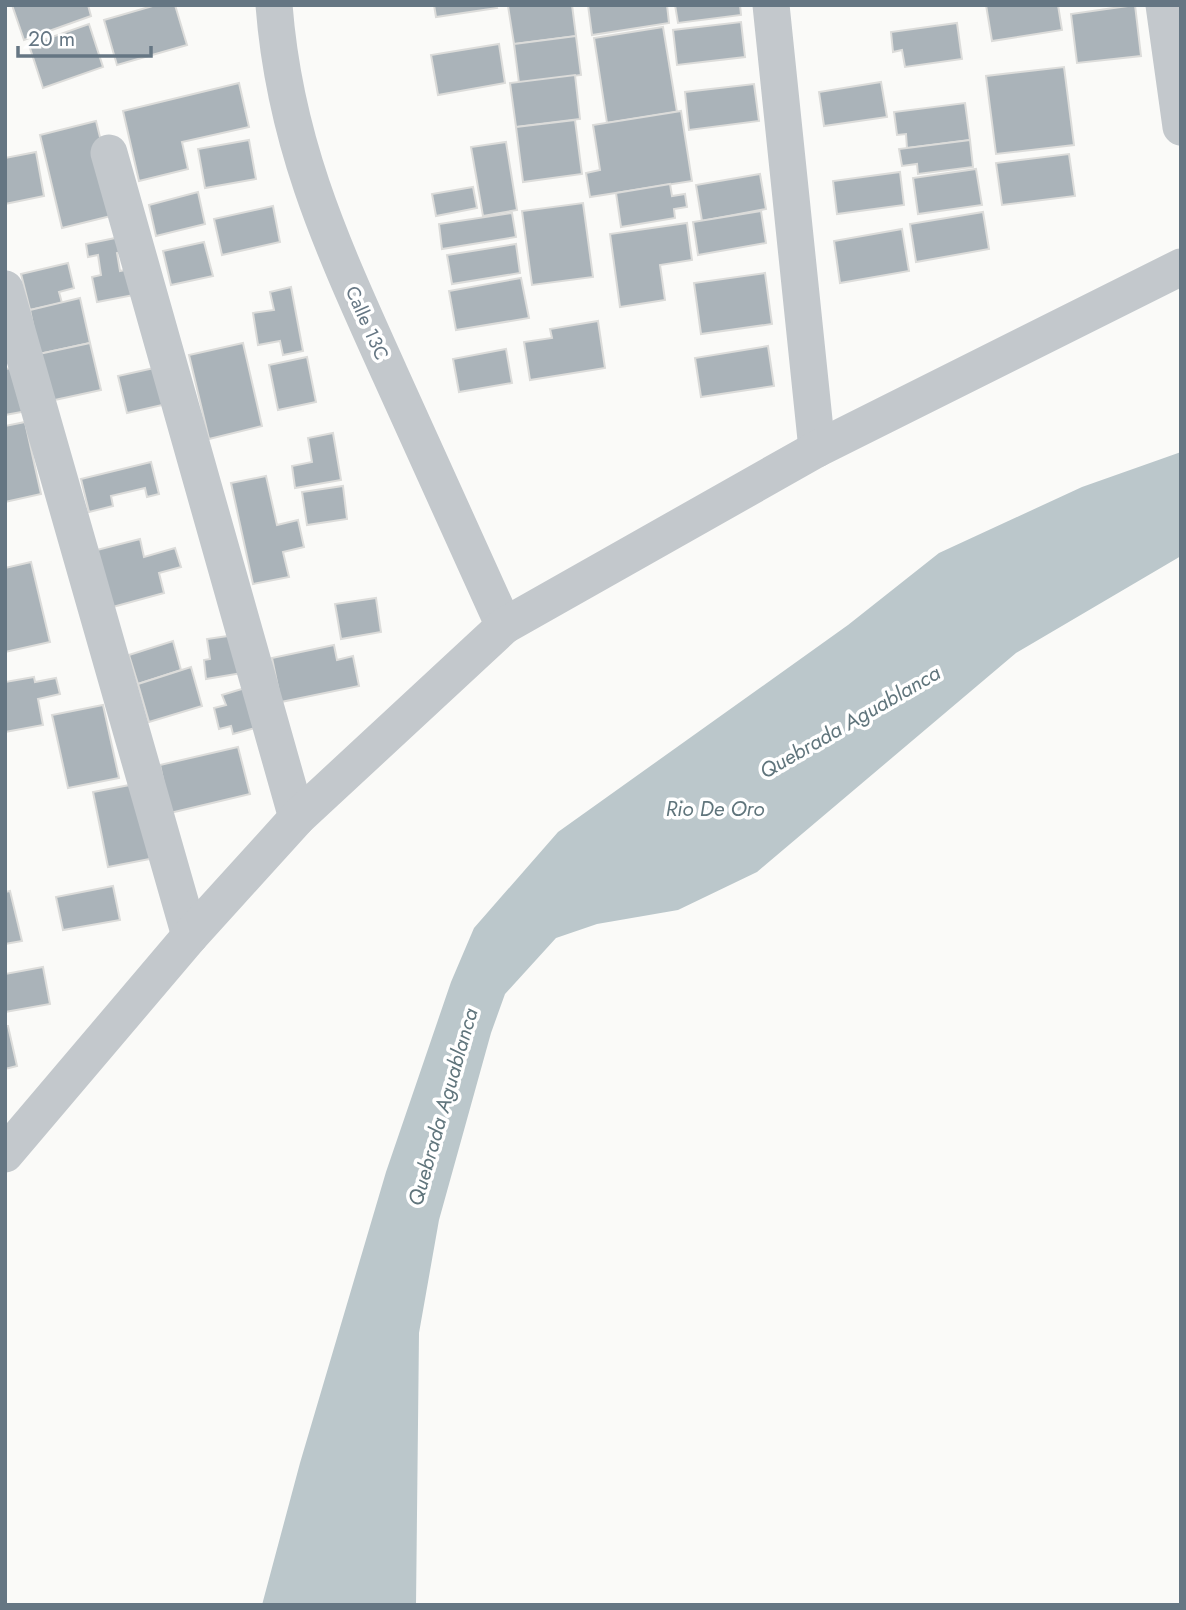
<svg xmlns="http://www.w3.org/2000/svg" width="1186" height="1610" font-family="Jost,sans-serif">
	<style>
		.water { fill: #bbc7cb }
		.building { fill: #aab3b9; stroke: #dcdcda; stroke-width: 2 }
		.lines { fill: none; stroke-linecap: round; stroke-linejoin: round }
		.minor { stroke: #c3c8cc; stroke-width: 37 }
		.labels { text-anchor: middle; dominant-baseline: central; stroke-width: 7; stroke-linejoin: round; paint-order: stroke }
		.street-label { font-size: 19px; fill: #657683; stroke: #fff }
		.water-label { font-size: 21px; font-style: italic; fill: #60757c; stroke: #fff }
	</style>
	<rect width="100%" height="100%" fill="#fafaf8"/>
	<polygon class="water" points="1181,452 1181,556 1016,653 757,872 678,910 597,924 556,938 505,994 491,1033 439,1220 419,1333 416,1605 262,1605 300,1463 386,1172 451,982 474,928 558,832 848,625 939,553 1082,487"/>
	<g class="building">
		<polygon points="12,5 88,5 91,16 24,40"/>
		<polygon points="156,5 175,5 187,45 117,65 104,20"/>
		<polygon points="434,5 496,5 497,8 436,17"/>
		<polygon points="572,5 576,36 514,44 508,6"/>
		<polygon points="588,5 667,5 669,23 592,35"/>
		<polygon points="675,5 740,5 741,15 678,23"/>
		<polygon points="986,5 1058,5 1062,30 992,41"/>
		<polygon points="1135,5 1141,56 1077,63 1071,14"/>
		<polygon points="741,22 745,57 677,65 673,30"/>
		<polygon points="957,23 962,59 905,67 902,50 893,52 891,32"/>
		<polygon points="89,24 103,67 43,88 29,45"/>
		<polygon points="663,27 677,112 607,123 594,38"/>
		<polygon points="576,36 581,75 519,83 514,44"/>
		<polygon points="499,44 505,83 438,95 431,55"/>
		<polygon points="1064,67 1074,145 996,154 986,76"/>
		<polygon points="575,75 580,119 516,127 510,83"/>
		<polygon points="881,82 887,117 824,126 819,92"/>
		<polygon points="239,83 249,127 182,142 188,169 139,181 123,111"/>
		<polygon points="754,84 759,121 689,130 685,92"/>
		<polygon points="965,103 970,140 907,148 906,134 897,135 894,112"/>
		<polygon points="681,111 692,181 590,197 586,173 600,170 593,125"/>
		<polygon points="575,120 582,174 523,182 516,127"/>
		<polygon points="96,121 119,214 62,228 40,135"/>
		<polygon points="249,140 256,179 205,188 198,149"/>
		<polygon points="970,140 973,167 918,174 917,164 902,166 899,149"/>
		<polygon points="506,142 517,210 483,216 471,147"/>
		<polygon points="36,152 44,196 5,204 5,158"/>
		<polygon points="1069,154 1075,196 1002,205 996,163"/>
		<polygon points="976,169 982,205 918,214 913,178"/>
		<polygon points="900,172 904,205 837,214 833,181"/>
		<polygon points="760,174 766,209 702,221 696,185"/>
		<polygon points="670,184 672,196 685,194 687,207 674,209 675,218 621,227 616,193"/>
		<polygon points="473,187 477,208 436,216 432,194"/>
		<polygon points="198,192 205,224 156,236 149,205"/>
		<polygon points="583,203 593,277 532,285 522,211"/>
		<polygon points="273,206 280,242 222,255 214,219"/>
		<polygon points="761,211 766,243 698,255 693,222"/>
		<polygon points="983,212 989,249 916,262 910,224"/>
		<polygon points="512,213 516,237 442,249 439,224"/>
		<polygon points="687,223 692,260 660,265 665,300 620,307 610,234"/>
		<polygon points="902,229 909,271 840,283 834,241"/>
		<polygon points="125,236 128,251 117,253 120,271 134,268 139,294 97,302 92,277 101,275 98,255 88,257 86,244"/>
		<polygon points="204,242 213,276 171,285 163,251"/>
		<polygon points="516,244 520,273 452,284 447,255"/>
		<polygon points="68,263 74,288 59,292 62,303 30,310 21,274"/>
		<polygon points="765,273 772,324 701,334 694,283"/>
		<polygon points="521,278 529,318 456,330 449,291"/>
		<polygon points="291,287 303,351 283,355 280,341 258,345 253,313 274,310 270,292"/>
		<polygon points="80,298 90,343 39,354 30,310"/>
		<polygon points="598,321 605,368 530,380 524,342 552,338 550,329"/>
		<polygon points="90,343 101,390 50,401 39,354"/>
		<polygon points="243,343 262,426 209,439 189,355"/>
		<polygon points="768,346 774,386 701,397 695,358"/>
		<polygon points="506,349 512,383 459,392 453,359"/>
		<polygon points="307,357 316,402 278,410 269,365"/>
		<polygon points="163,366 171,403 127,413 118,376"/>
		<polygon points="18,367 27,411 5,415 5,369"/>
		<polygon points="25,422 41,494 5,502 5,426"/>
		<polygon points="333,433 341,480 295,488 292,466 312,462 308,438"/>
		<polygon points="151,462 159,494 147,497 145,488 111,496 113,506 89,512 81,479"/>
		<polygon points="266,476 277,525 298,520 304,547 283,552 289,577 253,584 231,483"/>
		<polygon points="343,486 347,519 307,525 302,492"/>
		<polygon points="140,539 144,557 175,548 181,567 159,573 164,593 109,608 93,551"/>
		<polygon points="31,562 50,642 5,652 5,568"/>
		<polygon points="376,598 381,632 341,639 335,604"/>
		<polygon points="235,635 242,673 206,679 204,660 210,659 207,639"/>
		<polygon points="173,641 181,670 138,684 129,655"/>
		<polygon points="334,645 337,660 353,656 359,686 281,702 272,658"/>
		<polygon points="191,667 202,706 149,722 138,684"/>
		<polygon points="34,677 35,682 56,678 60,694 38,699 43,725 5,732 5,682"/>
		<polygon points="255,685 266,725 233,734 231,726 219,729 214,708 226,705 222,695"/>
		<polygon points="103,705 119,778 68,788 52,715"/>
		<polygon points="238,747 250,794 170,813 160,765"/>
		<polygon points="135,784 160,857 108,867 93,792"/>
		<polygon points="113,886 120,920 63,930 56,897"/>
		<polygon points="10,891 22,941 5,944 5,892"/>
		<polygon points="43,967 50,1004 5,1012 5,974"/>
		<polygon points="5,1026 8,1026 17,1066 5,1069"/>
	</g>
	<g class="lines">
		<g class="minor">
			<path d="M 274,5 C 285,146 333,247 390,374 C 428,458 466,542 504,626"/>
			<polyline points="771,5 817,449"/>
			<polyline points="1164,5 1181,127"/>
			<polyline points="109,153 297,818"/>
			<polyline points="5,289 190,936"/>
			<polyline points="5,1154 190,936 297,818 504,626 817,449 1181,267"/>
		</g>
	</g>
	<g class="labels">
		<g class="street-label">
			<text transform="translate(367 323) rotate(66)">Calle 13C</text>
		</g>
		<g class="water-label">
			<text transform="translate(850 722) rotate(-30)">Quebrada Aguablanca</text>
			<text x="715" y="809">Rio De Oro</text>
			<text transform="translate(443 1107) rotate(-74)">Quebrada Aguablanca</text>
		</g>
	</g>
	<rect width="1186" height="1610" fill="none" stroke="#657683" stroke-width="14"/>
	<path d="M18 46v10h133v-10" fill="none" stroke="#657683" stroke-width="3.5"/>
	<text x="28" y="46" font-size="21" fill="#657683" stroke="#ffffff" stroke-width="5" paint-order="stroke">20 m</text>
</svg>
